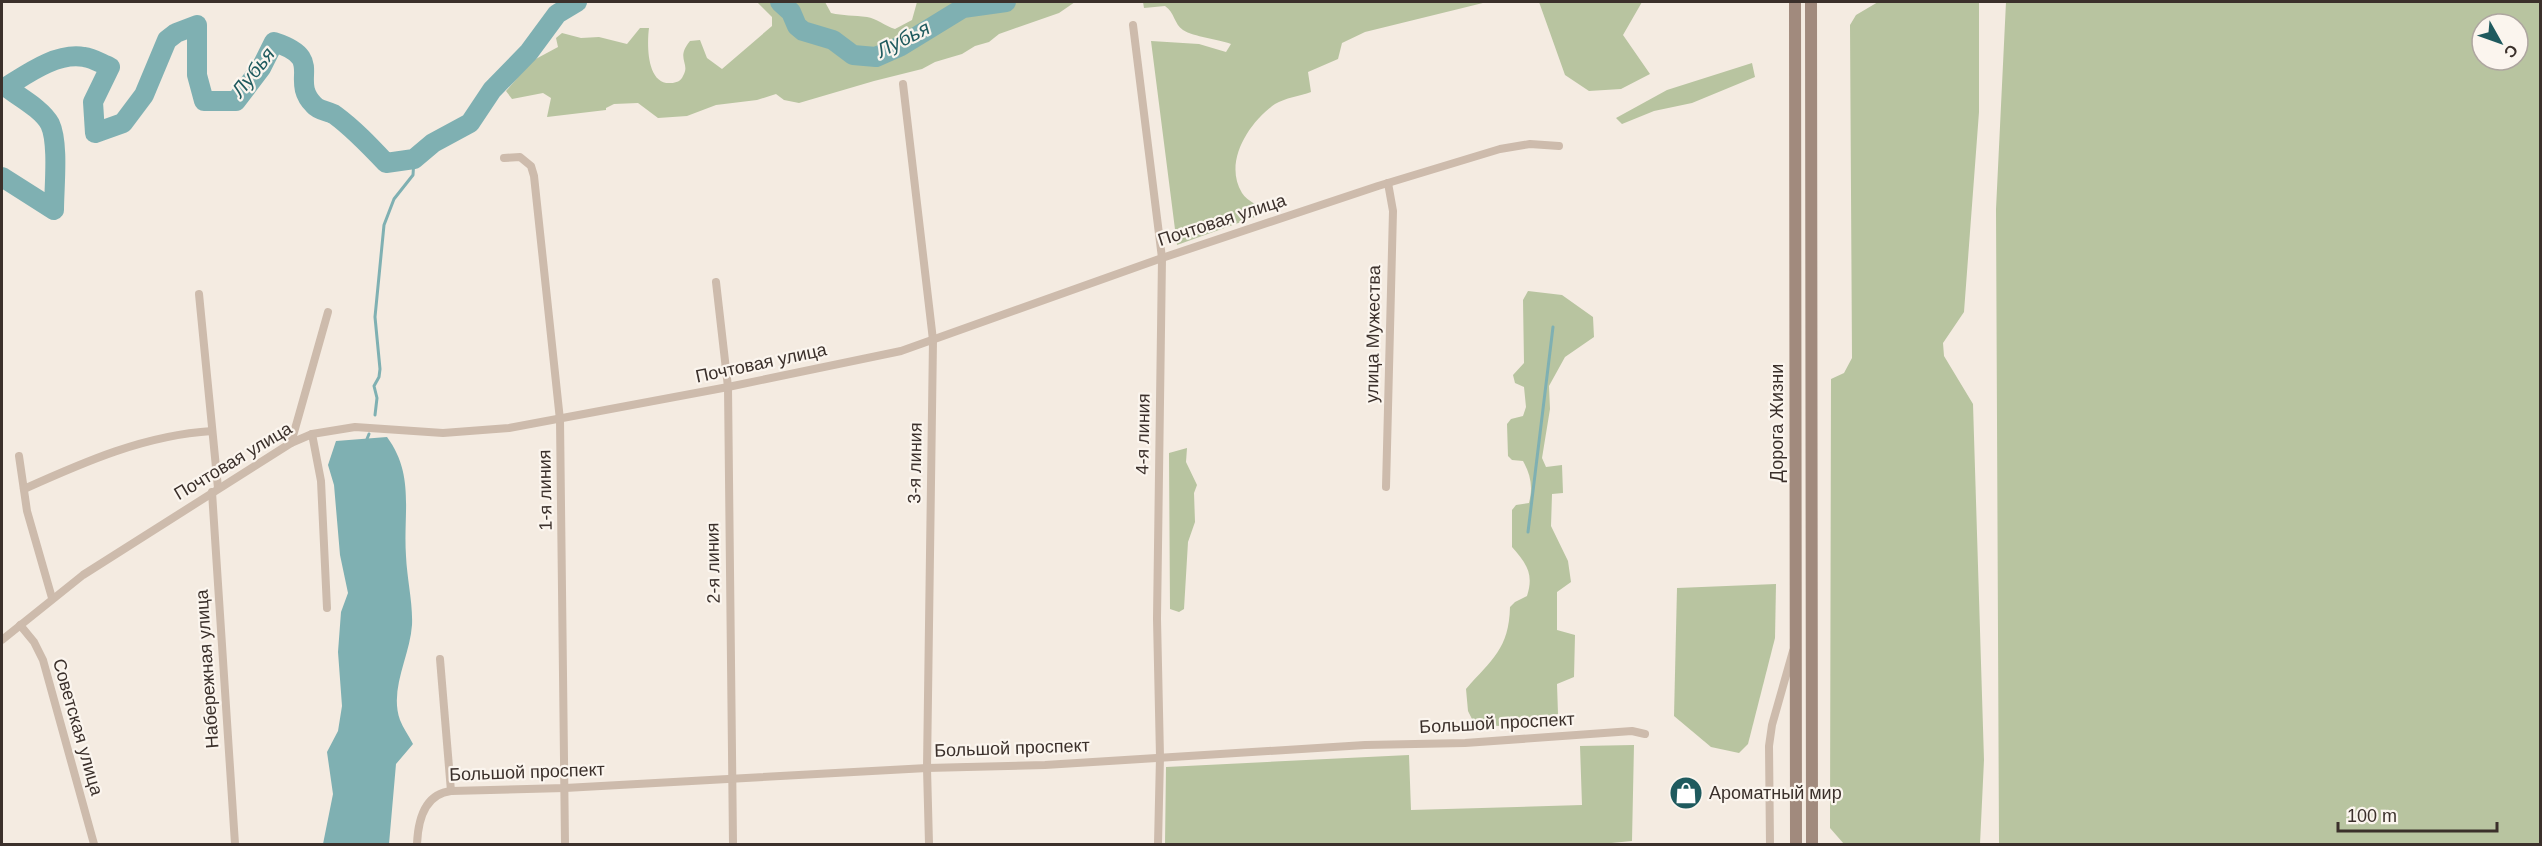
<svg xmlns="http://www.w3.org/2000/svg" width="2542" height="846" font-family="Helvetica,sans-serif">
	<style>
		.green { fill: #b8c4a0; fill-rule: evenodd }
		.water { fill: #7fb0b2 }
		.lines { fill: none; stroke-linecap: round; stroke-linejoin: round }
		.stream { stroke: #7fb0b2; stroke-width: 3 }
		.river { stroke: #7fb0b2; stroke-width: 20 }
		.minor { stroke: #cdbbac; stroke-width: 8 }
		.secondary { stroke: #a18a7d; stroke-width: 12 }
		.labels { text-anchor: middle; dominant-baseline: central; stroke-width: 4.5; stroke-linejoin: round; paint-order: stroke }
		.street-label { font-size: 18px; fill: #3b302b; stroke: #fbf5ee }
		.poi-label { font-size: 18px; fill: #3b302b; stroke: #fbf5ee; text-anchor: start }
		.water-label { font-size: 20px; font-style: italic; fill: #1f5a5e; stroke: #fbf5ee }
	</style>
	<rect width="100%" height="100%" fill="#f4ebe1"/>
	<g class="green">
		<path d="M 757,2 L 825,2 L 831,13 C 843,16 854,15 867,17 C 876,18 885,26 895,29 L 912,20 L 917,2 L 1075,2 L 1059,13 L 999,34 L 989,42 L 975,46 L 962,54 L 935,62 L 922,69 L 874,81 L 799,103 L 784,100 L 776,94 L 757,100 L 716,105 L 687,116 L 658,118 L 638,103 L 614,104 L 606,108 L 606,110 L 547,117 L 551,98 L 543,93 L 512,99 L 506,91 L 532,61 L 558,47 L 556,38 L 562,33 L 581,38 L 599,37 L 627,44 L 640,28 L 649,28 C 647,43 646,85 671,83 C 676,83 681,81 683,76 C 691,63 675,59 690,41 L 700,40 L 707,58 L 722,69 L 772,26 L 772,17 Z"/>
		<path d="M 1143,2 L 1487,2 L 1365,32 L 1342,43 L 1338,59 L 1308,72 L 1311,92 C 1300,96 1285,98 1275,104 C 1249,122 1223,162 1242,193 C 1247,201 1261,207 1269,212 L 1177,245 L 1151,41 L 1199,44 L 1226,52 L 1231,44 C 1218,39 1194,37 1183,30 C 1174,24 1175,13 1165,6 L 1144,8 Z"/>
		<polygon points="1539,2 1642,2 1623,35 1650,74 1621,89 1589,91 1565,75"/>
		<polygon points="1878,2 1979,2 1979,112 1964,312 1943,343 1944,356 1973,404 1984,760 1980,844 1844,844 1830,828 1831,379 1844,373 1852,358 1850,25 1856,15"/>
		<path d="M 2006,2 L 2540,2 L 2540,844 L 1999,844 L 1996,209 ZM 2482,24 L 2518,24 L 2518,60 L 2482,60 Z"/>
		<polygon points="1752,63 1755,77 1692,103 1654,111 1622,124 1616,118 1667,90"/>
		<path d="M 1528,291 L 1562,295 L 1593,317 L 1594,337 L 1565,357 L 1549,386 L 1550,409 L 1542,458 L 1546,467 L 1562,465 L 1563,493 L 1552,494 L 1551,526 L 1568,561 L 1571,582 L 1557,592 L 1557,630 L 1575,635 L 1574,677 L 1557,684 L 1558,714 L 1500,726 L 1475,725 L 1468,711 L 1466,689 C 1492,659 1509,649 1510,607 L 1515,602 L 1527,596 C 1534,574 1527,564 1512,547 L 1512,510 L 1516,505 L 1529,503 C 1533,488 1531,475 1523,461 L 1512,460 L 1508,456 L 1507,424 L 1511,419 L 1523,416 L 1526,407 L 1524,387 L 1515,383 L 1513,375 L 1524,363 L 1523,300 Z"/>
		<polygon points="1187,448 1186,462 1197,485 1194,493 1195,522 1188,542 1184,609 1179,612 1170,609 1169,453"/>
		<polygon points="1776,584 1775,638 1748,744 1739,753 1711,747 1674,716 1677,588"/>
		<polygon points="1634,745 1632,841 1601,844 1165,844 1166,767 1409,755 1411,810 1582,805 1580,746"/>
	</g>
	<path class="water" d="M 387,437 C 415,475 403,512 406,556 C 407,579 413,603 412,625 C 410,656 389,689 400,720 C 403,728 409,736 413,744 L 396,764 L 389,844 L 323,844 L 333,794 L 327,752 L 338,731 L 342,706 L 338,652 L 341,612 L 348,593 L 340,555 L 334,485 L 328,465 L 336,441 Z"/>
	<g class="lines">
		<g class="stream">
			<polyline points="375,415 377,398 374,386 379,377 380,369 375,317 384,225 394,199 413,175 414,159"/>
			<polyline points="367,439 369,434"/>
			<polyline points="1528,532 1553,327"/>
		</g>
		<g class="river">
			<polyline points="780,2 791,12 797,26 803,31 833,40 853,55 876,57 901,46 963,8 1006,2"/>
			<path d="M 2,177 L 54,210 C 54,188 59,143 50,124 C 42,109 19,97 6,87 C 27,74 57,52 84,57 C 93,58 102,64 110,67 L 93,102 L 95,133 L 123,123 L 144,95 L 167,40 L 176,33 L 197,25 L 197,75 L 204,101 L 236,101 L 261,68 L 274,42 C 327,59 288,79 314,105 C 319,111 329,111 335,115 C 354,129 370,146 386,163 L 414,159 L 433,143 L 470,123 L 492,90 L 529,52 L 557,14 L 577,2"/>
		</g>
		<g class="minor">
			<polyline points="1133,25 1162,258 1157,619 1160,757 1158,844"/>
			<polyline points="903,84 933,340 927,768 929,844"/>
			<polyline points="504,158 520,157 531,166 534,176 560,420 565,844"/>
			<polyline points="716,282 728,387 733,844"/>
			<polyline points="199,294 218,488"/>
			<polyline points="312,434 321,481 327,608"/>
			<polyline points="291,443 328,312"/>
			<polyline points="19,456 27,511 52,598"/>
			<polyline points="1386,487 1393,211 1388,183"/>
			<path d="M 24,489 C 84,462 145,435 212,431"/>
			<polyline points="212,492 235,844"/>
			<polyline points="20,625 34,642 43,660 94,844"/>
			<polyline points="2,640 83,575 291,443 312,434 355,427 443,433 509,428 728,387 901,351 1162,258 1378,186 1500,149 1530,144 1559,146"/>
			<polyline points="440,659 451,791"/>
			<path d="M 417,844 C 418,821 424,794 451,791 L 565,788 L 927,768 L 1045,765 L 1365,745 L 1465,743 L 1632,731 L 1645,734"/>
			<polyline points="1770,844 1769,746 1772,725 1793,651"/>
		</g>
		<g class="secondary">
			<polyline points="1795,2 1796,844"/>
			<polyline points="1811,2 1812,844"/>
		</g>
	</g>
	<defs>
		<symbol id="shop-disc" viewBox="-11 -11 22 22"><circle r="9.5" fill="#1f5a5e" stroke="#fbf5ee"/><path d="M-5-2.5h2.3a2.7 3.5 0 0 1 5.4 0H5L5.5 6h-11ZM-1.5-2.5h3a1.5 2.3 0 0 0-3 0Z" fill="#fff"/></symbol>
	</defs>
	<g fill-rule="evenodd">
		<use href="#shop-disc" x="1667" y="774" width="38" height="38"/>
	</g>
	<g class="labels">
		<g class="street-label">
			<text transform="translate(1222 220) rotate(-18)">Почтовая улица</text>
			<text transform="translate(1373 334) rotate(-89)">улица Мужества</text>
			<text transform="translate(761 363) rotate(-12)">Почтовая улица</text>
			<text transform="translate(1777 423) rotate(-90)">Дорога Жизни</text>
			<text transform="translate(1143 434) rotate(-89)">4-я линия</text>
			<text transform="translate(233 461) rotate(-31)">Почтовая улица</text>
			<text transform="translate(915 463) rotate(-89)">3-я линия</text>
			<text transform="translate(545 490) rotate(-91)">1-я линия</text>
			<text transform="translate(713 563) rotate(-91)">2-я линия</text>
			<text transform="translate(207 669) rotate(-94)">Набережная улица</text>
			<text transform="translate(1497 723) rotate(-3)">Большой проспект</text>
			<text transform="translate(78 727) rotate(74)">Советская улица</text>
			<text transform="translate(1012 748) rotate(-2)">Большой проспект</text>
			<text transform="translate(527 772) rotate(-2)">Большой проспект</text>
		</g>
		<g class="poi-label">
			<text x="1709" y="793">Ароматный мир</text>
		</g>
		<g class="water-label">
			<text transform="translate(903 39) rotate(-27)">Лубья</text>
			<text transform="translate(253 72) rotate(-52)">Лубья</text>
		</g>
	</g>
	<rect width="2542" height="846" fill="none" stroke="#3b302b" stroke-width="6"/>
	<g transform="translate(2500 42) rotate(130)"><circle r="28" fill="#fbf5ee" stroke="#aea6a0" stroke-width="1.5"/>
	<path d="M0-4.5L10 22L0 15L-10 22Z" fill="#1f5a5e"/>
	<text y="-9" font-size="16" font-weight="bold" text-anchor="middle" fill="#3b302b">С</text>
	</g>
	<path d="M2338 822v9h159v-9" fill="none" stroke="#3b302b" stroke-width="3"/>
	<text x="2347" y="822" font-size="18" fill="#3b302b" stroke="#fbf5ee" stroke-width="4.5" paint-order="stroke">100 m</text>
</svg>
